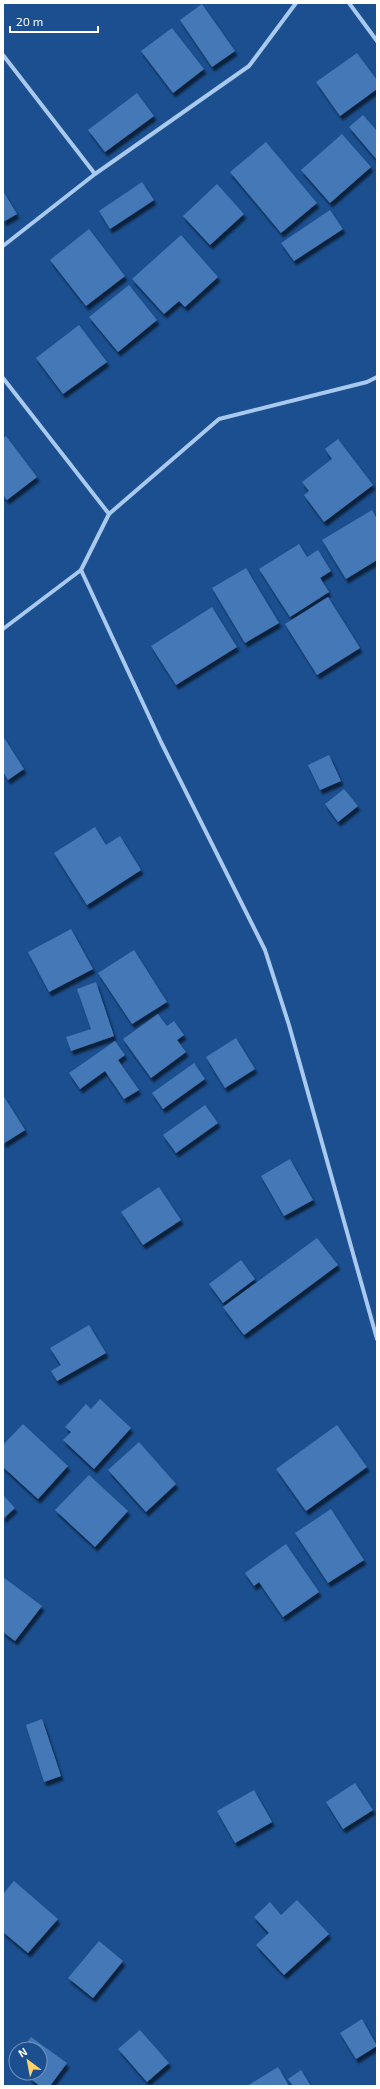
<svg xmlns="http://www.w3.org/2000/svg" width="380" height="2089" font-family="'Exo 2',sans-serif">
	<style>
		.building { fill: #4478b7; filter: url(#shadow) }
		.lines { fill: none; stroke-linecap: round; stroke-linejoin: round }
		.minor { stroke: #a9c9ee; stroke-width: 4 }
	</style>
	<defs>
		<filter id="shadow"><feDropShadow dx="2.5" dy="4.5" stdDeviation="1" flood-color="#0009"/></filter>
	</defs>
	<rect width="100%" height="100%" fill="#1b4f8f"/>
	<g class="building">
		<polygon points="202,4 235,51 212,67 180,20"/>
		<polygon points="172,28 204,69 173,93 141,51"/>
		<polygon points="357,53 377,80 377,89 340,116 316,82"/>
		<polygon points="137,93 154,116 105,152 88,130"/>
		<polygon points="363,115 377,131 377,160 349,127"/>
		<polygon points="342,134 371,167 330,203 301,170"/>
		<polygon points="266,142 317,203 281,233 230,172"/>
		<polygon points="142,182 154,200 110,229 99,211"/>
		<polygon points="217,184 244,214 210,245 183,216"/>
		<polygon points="3,191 17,214 3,222"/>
		<polygon points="330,210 343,229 294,261 281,243"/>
		<polygon points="89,229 125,276 86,306 50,260"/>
		<polygon points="181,235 218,277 185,307 179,301 164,314 132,279"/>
		<polygon points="129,285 157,320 118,352 89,317"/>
		<polygon points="79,325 107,362 63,394 36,358"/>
		<polygon points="6,436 37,477 7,500 3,495 3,439"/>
		<polygon points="338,439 373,485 324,522 304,495 309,491 302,482 332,459 325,449"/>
		<polygon points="372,510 377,519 377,560 346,579 322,540"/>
		<polygon points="299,544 307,557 318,550 331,571 320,578 329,592 290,617 259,569"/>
		<polygon points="246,568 279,623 245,643 212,588"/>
		<polygon points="328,597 360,648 317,675 285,624"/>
		<polygon points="212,607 237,647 176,685 151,646"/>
		<polygon points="3,736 24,769 8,780 3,772"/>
		<polygon points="329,755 341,781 320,790 308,765"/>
		<polygon points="344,789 358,806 338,822 325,804"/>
		<polygon points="95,827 106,845 120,836 141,870 87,905 54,853"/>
		<polygon points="71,929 93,969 49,992 28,952"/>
		<polygon points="134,950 167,1002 132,1024 98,973"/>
		<polygon points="96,982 114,1036 71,1051 66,1037 91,1029 77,989"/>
		<polygon points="158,1014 167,1026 174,1021 184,1035 177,1040 186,1052 151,1078 123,1039"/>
		<polygon points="236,1038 255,1069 225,1088 206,1057"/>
		<polygon points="115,1041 125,1055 118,1060 139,1090 124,1099 105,1071 80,1089 69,1073"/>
		<polygon points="194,1063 205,1079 163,1109 152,1093"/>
		<polygon points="3,1095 25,1130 3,1144"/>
		<polygon points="205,1105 218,1123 176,1153 163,1135"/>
		<polygon points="290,1159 313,1200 284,1216 261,1176"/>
		<polygon points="159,1187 181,1220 143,1245 121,1212"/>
		<polygon points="317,1238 338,1265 244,1335 223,1307"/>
		<polygon points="241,1260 255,1279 223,1303 209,1284"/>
		<polygon points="89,1325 106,1353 57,1381 51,1371 61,1365 50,1348"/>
		<polygon points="100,1399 131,1428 94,1469 63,1440 71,1432 65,1427 86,1404 91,1409"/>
		<polygon points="23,1424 68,1466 38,1499 3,1467 3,1445"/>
		<polygon points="337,1425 367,1467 306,1511 276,1469"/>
		<polygon points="139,1442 176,1484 146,1512 108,1470"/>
		<polygon points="89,1475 128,1511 95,1547 55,1510"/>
		<polygon points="3,1495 15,1508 3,1519"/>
		<polygon points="331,1509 364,1560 328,1583 295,1533"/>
		<polygon points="286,1544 319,1592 283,1617 259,1582 254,1586 245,1573"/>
		<polygon points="3,1577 42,1606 15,1641 3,1632"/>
		<polygon points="42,1719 61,1776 44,1782 26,1725"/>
		<polygon points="355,1783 373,1810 343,1829 326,1802"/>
		<polygon points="254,1790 272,1822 235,1843 217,1811"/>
		<polygon points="14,1881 58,1919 28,1953 3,1932 3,1894"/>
		<polygon points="297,1900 329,1934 284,1975 256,1945 269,1933 254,1917 270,1902 281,1915"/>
		<polygon points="99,1941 123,1961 93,1998 68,1978"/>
		<polygon points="362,2019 377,2046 356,2059 340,2033"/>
		<polygon points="140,2030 169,2063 147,2082 118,2049"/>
		<polygon points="31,2037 67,2063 50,2086 40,2086 29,2078 32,2073 40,2073 40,2049 23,2049"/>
		<polygon points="278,2067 289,2086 247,2086"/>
		<polygon points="301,2070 311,2086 293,2086 288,2079"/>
	</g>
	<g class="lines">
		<g class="minor">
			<polyline points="349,3 377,41"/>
			<polyline points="3,55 95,174 3,246"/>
			<polyline points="95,174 249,66 296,3"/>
			<polyline points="3,378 109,514 81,570 3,629"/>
			<polyline points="109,514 219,419 367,382 377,377"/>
			<polyline points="81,570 161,742 265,950 289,1025 377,1339"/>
		</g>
	</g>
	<rect width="380" height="2089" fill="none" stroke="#ffffff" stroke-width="8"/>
	<g transform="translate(28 2061) rotate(328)"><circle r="19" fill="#1b4f8f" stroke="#7695bc"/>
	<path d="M0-3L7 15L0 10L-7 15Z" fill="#ffd166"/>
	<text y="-6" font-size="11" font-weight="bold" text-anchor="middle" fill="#ffffff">N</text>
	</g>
	<path d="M10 26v6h88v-6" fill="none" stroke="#ffffff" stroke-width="2"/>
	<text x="16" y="26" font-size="12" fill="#ffffff" stroke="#1b4f8f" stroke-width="3" paint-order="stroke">20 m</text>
</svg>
